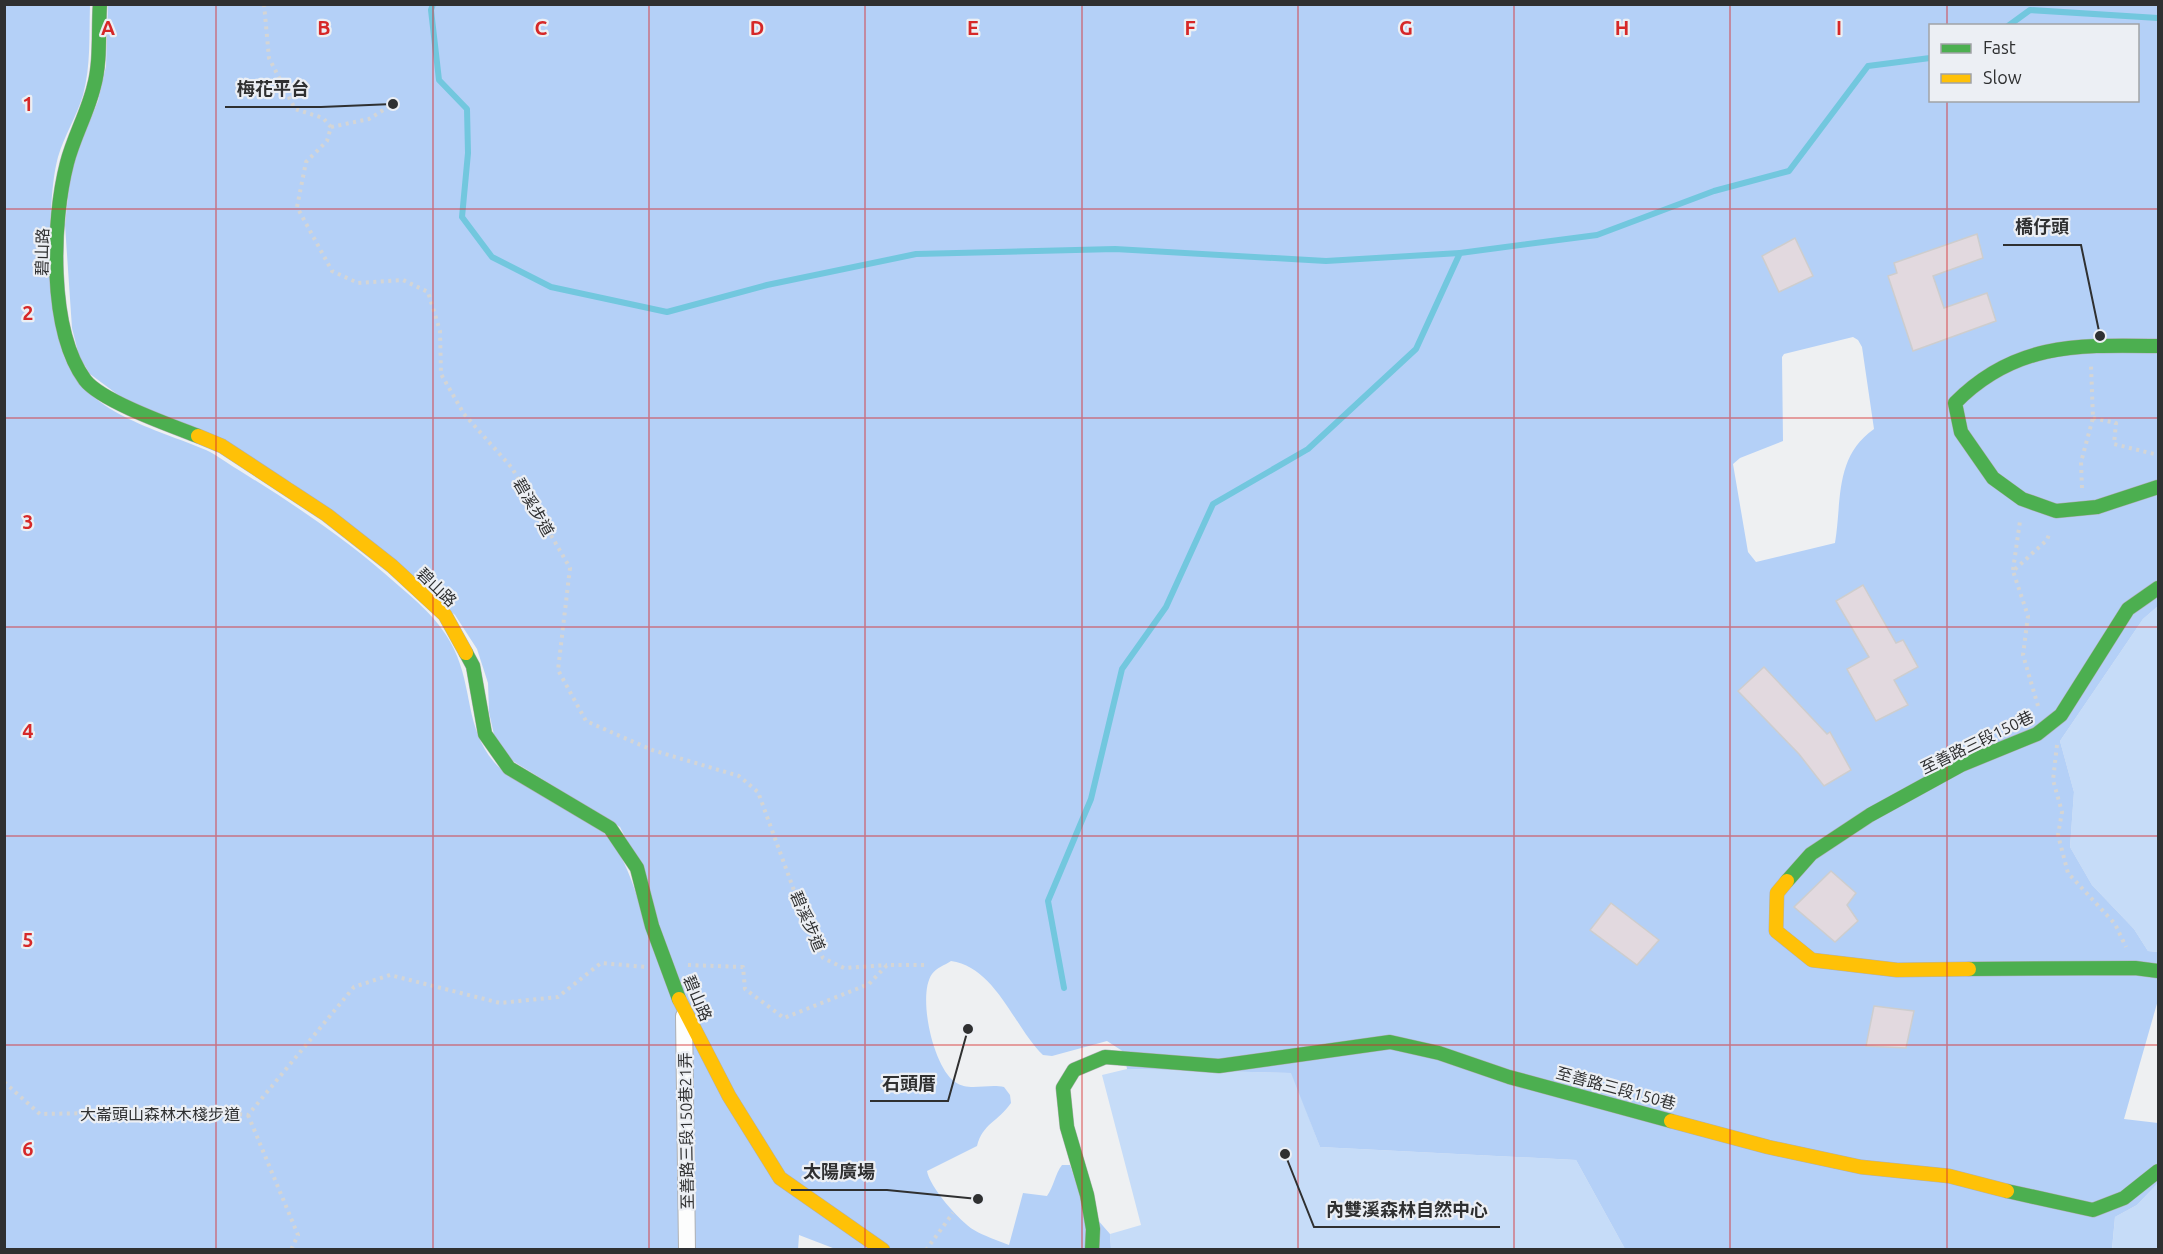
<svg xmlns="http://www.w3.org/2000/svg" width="2163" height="1254" font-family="Ubuntu,'Noto Sans TC',sans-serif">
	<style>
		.green { fill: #c6dcf8 }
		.forest { fill: #b4d0f7; fill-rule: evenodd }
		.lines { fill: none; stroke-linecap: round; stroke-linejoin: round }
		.stream { stroke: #72c7de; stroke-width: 6 }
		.building { fill: #e2d9df; stroke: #cdcdce; stroke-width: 1.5 }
		.street-casing { stroke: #afb0b2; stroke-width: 18 }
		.fast-casing { stroke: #afb0b2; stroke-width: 15 }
		.slow-casing { stroke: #afb0b2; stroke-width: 15 }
		.path { stroke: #d4d5d5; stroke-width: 4; stroke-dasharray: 3 4.5; stroke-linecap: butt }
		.street { stroke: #fcfdfd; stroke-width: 16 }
		.fast { stroke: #4caf50; stroke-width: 14 }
		.slow { stroke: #ffc107; stroke-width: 14 }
		.grid { fill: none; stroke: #d62828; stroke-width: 1.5; stroke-opacity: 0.55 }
		.labels { text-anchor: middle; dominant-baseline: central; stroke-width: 4.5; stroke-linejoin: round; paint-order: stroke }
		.street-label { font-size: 16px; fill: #2f3031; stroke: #eceff4 }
		.grid-label { font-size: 20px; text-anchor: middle; font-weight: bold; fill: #d62828; stroke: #eceff4; stroke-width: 4.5; stroke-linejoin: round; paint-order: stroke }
		.leader { fill: none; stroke: #2f3031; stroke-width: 2 }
		.callout-dot { fill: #2f3031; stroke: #eceff4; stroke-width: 2 }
		.callout-label { font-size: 18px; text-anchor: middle; font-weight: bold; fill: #2f3031; stroke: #eceff4; stroke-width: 4.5; stroke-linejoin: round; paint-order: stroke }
	</style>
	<rect width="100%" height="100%" fill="#eef0f2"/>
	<g class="green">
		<polygon points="2158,606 2158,952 2148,951 2134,929 2092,885 2070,847 2074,792 2060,741 2143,619"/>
		<polygon points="1127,1069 1292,1073 1320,1147 1576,1160 1625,1249 1111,1249 1110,1234 1141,1225 1102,1075"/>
		<polygon points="2158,1183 2158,1249 2112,1250 2115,1217 2137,1205"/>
	</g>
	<path class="forest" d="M 5,5 L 90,5 C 89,35 91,66 83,95 C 77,116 64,136 58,157 C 46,201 48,313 64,356 C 86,414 155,428 206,450 C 217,455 227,463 237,469 C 295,505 348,540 399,586 C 421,605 441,622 454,649 C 473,689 465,727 494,762 C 509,779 530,786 550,797 C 565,807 593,821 605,834 C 627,857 635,893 646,922 L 650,924 L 654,921 L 647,881 L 620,827 L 508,758 L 494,735 L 489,712 L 488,683 L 477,649 L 455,615 L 354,528 L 292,483 L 212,436 L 129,403 L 90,374 L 79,356 L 72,328 L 65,225 L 71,167 L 98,101 L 106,66 L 108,5 L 2158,5 L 2158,606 L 2143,619 L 2060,741 L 2074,792 L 2070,847 L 2092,885 L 2134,929 L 2148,951 L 2158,952 L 2158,1000 L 2124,1119 L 2158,1123 L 2158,1183 L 2137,1205 L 2115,1217 L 2112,1249 L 1625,1249 L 1576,1160 L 1320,1147 L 1291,1073 L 1127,1069 L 1124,1052 L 1107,1041 L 1052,1056 L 1043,1055 C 1015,1029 996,967 951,961 C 945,965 936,968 932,974 C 917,995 933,1067 955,1082 C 969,1092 988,1083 1004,1087 L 1010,1095 L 1011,1103 C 998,1122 983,1123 977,1146 L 927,1171 C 929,1186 960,1222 974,1230 C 984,1236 997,1240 1009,1245 L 1023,1193 L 1047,1196 C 1054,1186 1055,1174 1062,1165 L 1070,1165 L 1083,1203 L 1110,1234 L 1111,1249 L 838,1250 L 799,1235 L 798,1250 L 5,1250 ZM 1930,26 L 2138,26 L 2138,100 L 1930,100 ZM 1853,337 L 1858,340 L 1862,347 L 1874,429 C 1834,457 1842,501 1835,543 L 1756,562 L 1748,552 L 1733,464 L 1740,458 L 1783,441 L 1782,357 L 1784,354 Z"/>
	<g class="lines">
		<g class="stream">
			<polyline points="433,4 431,10 439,80 467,109 468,153 462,217 492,257 551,287 667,312 767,285 916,254 1115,249 1326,261 1460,253"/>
			<polyline points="2008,26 2030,10 2158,18"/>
			<polyline points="1064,988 1048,901 1091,799 1122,669 1166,607 1213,504 1308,449 1416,349 1460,253 1597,235 1714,191 1789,171 1868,66 1930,58"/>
		</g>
	</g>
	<g class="building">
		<polygon points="1977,234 1983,258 1933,276 1944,308 1987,293 1996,321 1913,351 1888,276 1897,273 1894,263"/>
		<polygon points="1795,238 1813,276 1779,292 1762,256"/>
		<polygon points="1863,585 1896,643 1903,640 1918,667 1894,680 1908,705 1876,721 1847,669 1869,657 1836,601"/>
		<polygon points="1764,667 1827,734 1830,732 1851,770 1824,786 1799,754 1738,691"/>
		<polygon points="1831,871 1856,893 1847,905 1858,921 1835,942 1794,907"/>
		<polygon points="1611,903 1659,940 1637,965 1590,930"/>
		<polygon points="1874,1006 1914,1011 1906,1048 1866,1046"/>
	</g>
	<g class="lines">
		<defs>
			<polyline id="street" points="684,1016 687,1250"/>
			<g id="fast">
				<path d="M 100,4 C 98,30 101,61 94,86 C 88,112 74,136 67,163 C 52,221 48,329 85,380 C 101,401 172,426 198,436"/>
				<path d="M 2158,346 C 2079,345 2015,342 1955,403 L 1961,432 L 1993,478 L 2022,499 L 2056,511 L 2097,507 L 2158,487"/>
				<polyline points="466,653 473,666 485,734 509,768 610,828 637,868 652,926 679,999"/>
				<polyline points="1787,881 1811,854 1870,815 1961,765 2037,734 2061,715 2128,609 2158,588"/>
				<polyline points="1969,969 2135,968 2158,971"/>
				<polyline points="2007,1191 2093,1210 2124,1198 2158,1171"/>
				<polyline points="1092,1250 1093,1229 1087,1195 1067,1127 1063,1088 1074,1070 1105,1057 1219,1066 1390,1042 1439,1053 1509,1077 1671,1121"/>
			</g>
			<g id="slow">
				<polyline points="198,436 222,446 327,515 392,566 445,615 466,653"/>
				<polyline points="1787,881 1777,893 1776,931 1812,960 1897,970 1969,969"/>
				<polyline points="679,999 729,1096 780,1178 883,1250"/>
				<polyline points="1671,1121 1768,1147 1861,1167 1949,1176 2007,1191"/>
			</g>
		</defs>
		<use href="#street" class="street-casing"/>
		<use href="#fast" class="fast-casing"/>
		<use href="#slow" class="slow-casing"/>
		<g class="path">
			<polyline points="264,4 269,58 295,109 323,118 331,127 327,141 306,162 297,207 332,271 358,283 403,280 428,292 440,331 441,374 464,414 512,468 570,568 558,670 586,721 652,750 739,776 758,792 803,915 823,958 844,968 887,965"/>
			<polyline points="331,127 369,119 393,104"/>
			<polyline points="2093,418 2116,423 2114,444 2158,455"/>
			<polyline points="2082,488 2081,462 2093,418 2091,366"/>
			<polyline points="2013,570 2020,521"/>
			<polyline points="2038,706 2023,655 2028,616 2013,571 2047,540 2050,532"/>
			<polyline points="2057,745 2053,780 2062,812 2058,835 2068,873 2115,924 2126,947"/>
			<polyline points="688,965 743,967 745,989 784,1018 869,984 887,965 925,965"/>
			<polyline points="4,1082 40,1114 206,1111 248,1115 354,987 390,975 500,1003 558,997 601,963 646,967"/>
			<polyline points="248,1115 298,1235 291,1250"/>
			<polyline points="926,1250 953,1213"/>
		</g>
		<use href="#street" class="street"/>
		<use href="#fast" class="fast"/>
		<use href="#slow" class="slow"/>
	</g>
	<path class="grid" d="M 216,4 L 216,1250M 433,4 L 433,1250M 649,4 L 649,1250M 865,4 L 865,1250M 1082,4 L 1082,1250M 1298,4 L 1298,1250M 1514,4 L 1514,1250M 1730,4 L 1730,1250M 1947,4 L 1947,26M 1947,100 L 1947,1250M 4,209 L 2158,209M 4,418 L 2158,418M 4,627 L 2158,627M 4,836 L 2158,836M 4,1045 L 2158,1045"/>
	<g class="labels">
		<g class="street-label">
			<text transform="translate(42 252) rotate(-89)">碧山路</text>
			<text transform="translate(534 507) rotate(60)">碧溪步道</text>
			<text transform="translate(437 587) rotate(44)">碧山路</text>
			<text transform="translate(1977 742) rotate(-26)">至善路三段150巷</text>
			<text transform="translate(808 921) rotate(67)">碧溪步道</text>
			<text transform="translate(698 998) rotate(67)">碧山路</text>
			<text transform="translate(1616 1088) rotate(15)">至善路三段150巷</text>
			<text x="160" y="1114">大崙頭山森林木棧步道</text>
			<text transform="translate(686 1131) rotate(-91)">至善路三段150巷21弄</text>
		</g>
	</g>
	<g class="grid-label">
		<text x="108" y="35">A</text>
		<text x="324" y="35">B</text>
		<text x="541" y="35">C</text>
		<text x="757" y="35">D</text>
		<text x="973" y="35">E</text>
		<text x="1190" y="35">F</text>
		<text x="1406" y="35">G</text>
		<text x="1622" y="35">H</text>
		<text x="1839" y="35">I</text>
		<text x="28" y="111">1</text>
		<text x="28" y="320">2</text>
		<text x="28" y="529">3</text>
		<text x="28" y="738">4</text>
		<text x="28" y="947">5</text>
		<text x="28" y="1156">6</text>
	</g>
	<path class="leader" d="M393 104L321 107H225M2100 336L2081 245H2003M968 1029L948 1101H870M978 1199L887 1190H791M1285 1154L1314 1227H1500"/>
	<g class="callout-dot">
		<circle cx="393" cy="104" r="6"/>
		<circle cx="2100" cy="336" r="6"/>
		<circle cx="968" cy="1029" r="6"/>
		<circle cx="978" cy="1199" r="6"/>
		<circle cx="1285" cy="1154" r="6"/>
	</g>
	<g class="callout-label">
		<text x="273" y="95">梅花平台</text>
		<text x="2042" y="233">橋仔頭</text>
		<text x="909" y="1090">石頭厝</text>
		<text x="839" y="1178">太陽廣場</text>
		<text x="1407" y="1216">內雙溪森林自然中心</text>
	</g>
	<rect width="2163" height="1254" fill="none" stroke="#2f3031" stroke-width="12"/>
	<rect x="1929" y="24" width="210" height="78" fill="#eceff4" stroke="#a0a3a6" stroke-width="1.5"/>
	<rect x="1941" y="44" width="30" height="9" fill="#4caf50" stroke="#a0a3a6" stroke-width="1.5"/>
	<text x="1983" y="54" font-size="18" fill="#2f3031">Fast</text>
	<rect x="1941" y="74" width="30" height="9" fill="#ffc107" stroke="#a0a3a6" stroke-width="1.5"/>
	<text x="1983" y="84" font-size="18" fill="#2f3031">Slow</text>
</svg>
